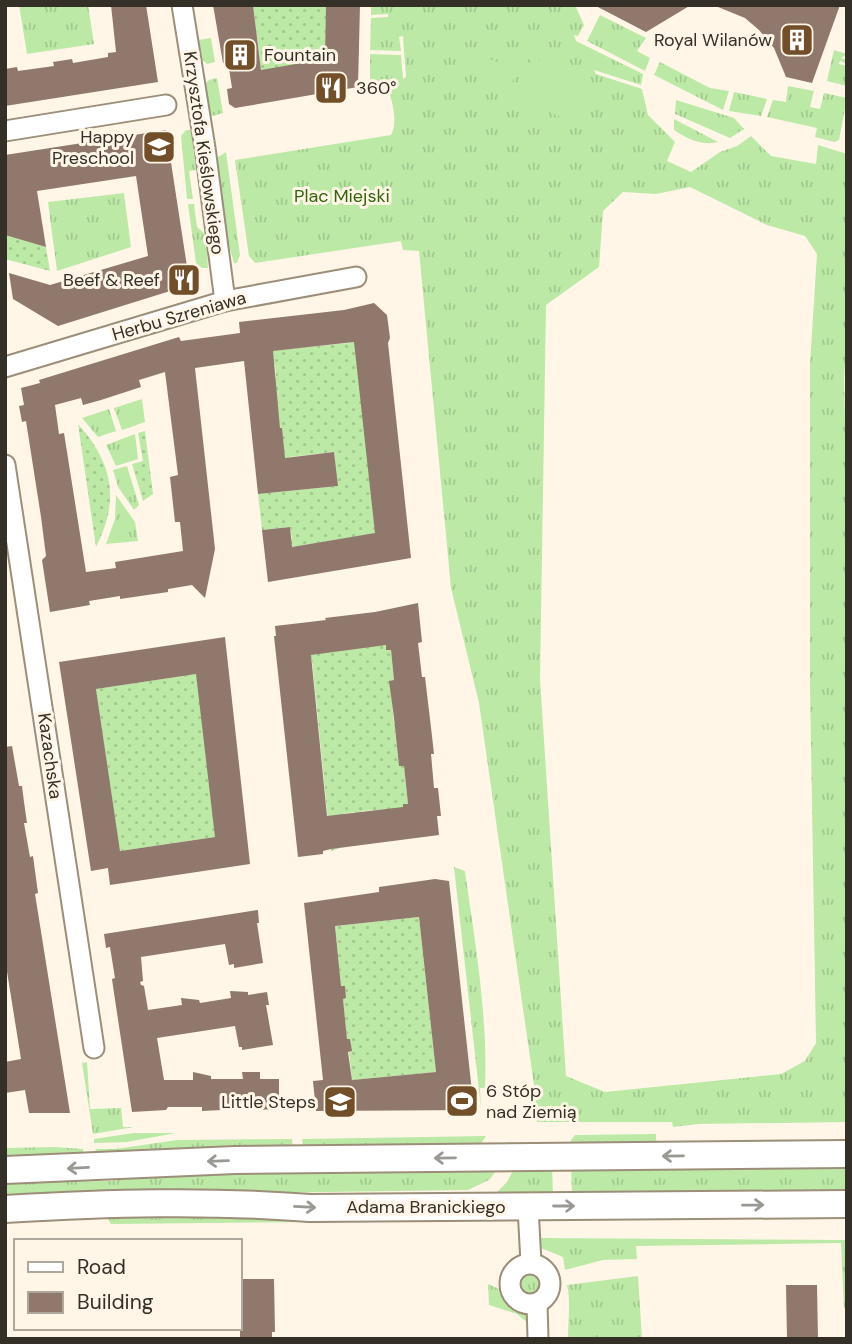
<svg xmlns="http://www.w3.org/2000/svg" width="852" height="1344" font-family="'DM Sans',sans-serif">
	<style>
		.grass { fill: url(#grass-tufts); fill-rule: evenodd }
		.garden { fill: url(#garden-dots) }
		.pitch { fill: #bce9a6 }
		.building { fill: #90786c; fill-rule: evenodd }
		.lines { fill: none; stroke-linecap: round; stroke-linejoin: round }
		.minor-casing { stroke: #9c8e78; stroke-width: 23 }
		.secondary-casing { stroke: #9c8e78; stroke-width: 30 }
		.minor { stroke: #fff; stroke-width: 19 }
		.secondary { stroke: #fff; stroke-width: 26 }
		.oneway { stroke: #9a9893 }
		.labels { text-anchor: middle; dominant-baseline: central; stroke-width: 6; stroke-linejoin: round; paint-order: stroke }
		.poi-label { font-size: 18px; fill: #353027; stroke: #fff6e8; text-anchor: end }
		.street-label { font-size: 18px; fill: #353027; stroke: #fff6e8 }
		.park-label { font-size: 18px; fill: #32650a; stroke: #fff6e8 }
	</style>
	<defs>
		<pattern id="grass-tufts" width="24" height="20" patternUnits="userSpaceOnUse" patternTransform="scale(1.75)"><rect width="24" height="20" fill="#bce9a6"/><path d="M3 7l-1-3M5 7V3M7 7l1-3M15 17l-1-3M17 17v-4M19 17l1-3" fill="none" stroke="#a2c88f"/></pattern>
		<pattern id="garden-dots" width="8" height="8" patternUnits="userSpaceOnUse" patternTransform="scale(1.75)"><rect width="8" height="8" fill="#bce9a6"/><path d="M2 2h.1M6 6h.1" fill="none" stroke="#a2c88f" stroke-width="1.8" stroke-linecap="round"/></pattern>
	</defs>
	<rect width="100%" height="100%" fill="#fff6e8"/>
	<g class="grass">
		<polygon points="19,5 88,5 94,44 27,54"/>
		<path d="M 371,5 L 575,5 L 584,25 L 578,36 L 574,35 L 576,41 L 643,74 L 641,85 L 594,70 L 596,74 L 642,89 L 648,115 L 675,142 L 667,161 L 691,172 L 720,152 L 737,146 L 751,136 L 771,156 L 816,164 L 818,145 L 847,154 L 847,334 L 844,379 L 847,492 L 847,1122 L 699,1124 L 673,1127 L 672,1122 L 538,1122 L 536,1120 L 534,1085 L 479,703 L 451,588 L 419,251 L 403,250 L 401,241 L 255,263 L 249,256 L 235,160 L 391,135 C 398,124 393,98 386,87 L 370,90 L 370,54 L 401,55 L 403,79 L 406,77 L 403,36 L 399,37 L 401,51 L 370,50 L 371,18 L 388,17 L 388,14 L 371,15 ZM 690,187 L 767,225 L 805,236 L 817,254 L 810,364 L 810,685 L 816,1043 L 805,1061 L 781,1074 L 605,1092 L 566,1076 L 540,679 L 546,305 L 599,267 L 603,211 L 623,192 L 656,194 Z"/>
		<polygon points="600,15 646,38 637,51 650,58 645,71 587,41"/>
		<polygon points="211,38 215,62 207,64 200,58 198,40"/>
		<polygon points="834,50 847,54 841,58 847,60 847,64 840,61 839,64 847,66 847,86 827,81"/>
		<polygon points="660,62 710,88 729,91 723,110 654,75"/>
		<polygon points="217,78 223,113 209,117 205,84 209,80"/>
		<polygon points="788,86 814,91 810,107 820,109 824,93 847,98 839,140 834,142 815,137 817,128 767,117 773,100 786,102"/>
		<polygon points="734,92 767,99 761,116 729,111"/>
		<polygon points="676,100 734,118 744,129 730,138 675,114"/>
		<path d="M 674,119 L 718,142 C 702,146 687,139 674,130 Z"/>
		<polygon points="186,130 191,130 196,170 189,171 193,199 187,199 181,136"/>
		<polygon points="226,152 240,255 237,263 234,263 226,235 216,165 218,157"/>
		<polygon points="124,193 131,247 57,271 48,202"/>
		<polygon points="188,204 194,204 197,227 206,235 208,268 202,268 196,263"/>
		<polygon points="142,399 145,422 122,430 114,408"/>
		<polygon points="109,409 116,431 98,437 82,418"/>
		<polygon points="135,434 138,459 116,466 106,445"/>
		<polygon points="127,466 139,505 134,510 118,487 113,470"/>
		<polygon points="116,495 135,522 138,541 106,544 115,519"/>
		<path d="M 454,867 L 465,871 C 475,943 488,1015 485,1088 L 480,1088 L 481,1108 Z"/>
		<polygon points="87,1062 90,1109 121,1108 123,1127 134,1127 93,1134 82,1063"/>
		<polygon points="134,1133 176,1133 127,1142 94,1143 94,1139"/>
		<polygon points="656,1134 656,1140 663,1146 571,1148 571,1140 575,1135"/>
		<polygon points="486,1136 479,1147 303,1147 302,1139"/>
		<polygon points="292,1139 293,1148 99,1155 95,1149 115,1149 177,1140"/>
		<polygon points="55,1147 83,1149 83,1152 80,1155 5,1155 5,1148"/>
		<polygon points="847,1162 847,1192 572,1195 571,1165"/>
		<polygon points="516,1165 552,1165 553,1195 495,1194 507,1182"/>
		<polygon points="499,1167 489,1180 468,1190 110,1195 5,1200 5,1182 109,1181 195,1171"/>
		<polygon points="128,1214 511,1217 515,1220 111,1224 108,1219"/>
		<polygon points="541,1238 844,1240 847,1241 847,1308 844,1308 841,1243 636,1246 637,1259 603,1260 565,1270 563,1257 541,1248"/>
		<circle cx="530" cy="1284" r="10"/>
		<path d="M 638,1276 L 642,1339 L 568,1339 C 568,1323 571,1299 567,1285 Z"/>
		<polygon points="488,1284 504,1291 509,1300 526,1314 529,1324 517,1314 489,1305"/>
	</g>
	<g class="garden">
		<polygon points="253,5 326,5 327,62 262,75"/>
		<polygon points="5,235 46,247 50,271 5,259"/>
		<polygon points="353,338 354,342 358,342 378,533 292,547 292,544 288,545 292,539 290,527 262,530 258,494 337,486 334,452 289,457 289,461 285,462 277,441 283,440 270,378 276,377 275,365 271,365 270,351 349,343"/>
		<path d="M 78,424 C 113,463 120,500 96,547 Z"/>
		<polygon points="145,431 153,494 143,501 132,464 143,461 138,433"/>
		<polygon points="385,637 386,650 391,650 394,680 390,681 394,724 397,724 395,729 399,766 404,766 408,804 404,804 407,838 390,809 362,811 360,815 354,812 343,814 344,826 340,848 331,851 312,660 309,655"/>
		<polygon points="199,670 228,835 120,851 119,845 116,845 118,840 96,689 194,674"/>
		<polygon points="419,917 436,1072 352,1080 349,1052 351,1051 350,1040 347,1039 343,999 346,998 345,986 341,986 335,926"/>
	</g>
	<g class="pitch">
		<polygon points="483,56 517,71 509,89 475,74"/>
		<polygon points="532,57 592,83 575,123 514,97"/>
	</g>
	<g class="building">
		<polygon points="111,5 146,5 158,82 5,106 5,69 17,67 18,71 54,66 53,62 72,59 73,63 108,57 108,53 116,52"/>
		<polygon points="213,5 253,5 261,70 325,59 326,5 360,5 358,87 235,108 229,104 227,89 232,88 228,62 223,63"/>
		<polygon points="594,5 691,5 646,32"/>
		<polygon points="713,5 840,5 812,83 786,77 774,48 759,30 745,18"/>
		<polygon points="166,130 188,273 181,274 183,287 58,326 13,299 9,273 50,285 148,256 136,176 37,191 46,247 5,235 5,155"/>
		<path d="M 374,303 L 387,315 L 390,338 L 388,343 L 411,558 L 268,582 L 262,530 L 290,527 L 292,547 L 375,533 L 354,342 L 273,351 L 280,428 L 282,428 L 285,458 L 334,452 L 338,486 L 258,494 L 244,361 L 195,368 L 215,549 L 205,598 L 192,585 L 168,589 L 168,592 L 120,599 L 120,596 L 89,601 L 90,605 L 50,612 L 42,560 L 46,556 L 41,517 L 26,421 L 22,422 L 19,406 L 24,405 L 21,388 L 40,383 L 39,380 L 179,337 L 181,341 L 240,333 L 239,322 L 344,310 ZM 165,372 L 178,475 L 170,477 L 175,522 L 180,522 L 183,551 L 115,562 L 116,568 L 86,572 L 64,433 L 59,434 L 55,405 L 81,398 L 83,405 L 101,400 L 141,387 L 139,380 Z"/>
		<path d="M 418,603 L 422,642 L 418,643 L 422,677 L 425,677 L 432,736 L 434,754 L 431,754 L 434,788 L 438,788 L 441,816 L 437,816 L 439,835 L 331,849 L 323,851 L 323,854 L 298,857 L 274,636 L 276,636 L 275,626 L 326,620 L 325,618 L 375,612 ZM 386,645 L 386,650 L 391,650 L 394,680 L 389,681 L 394,718 L 399,766 L 404,766 L 408,804 L 403,804 L 403,807 L 327,816 L 311,655 Z"/>
		<path d="M 225,637 L 250,864 L 110,885 L 108,868 L 91,871 L 59,662 ZM 196,674 L 215,837 L 120,851 L 96,689 Z"/>
		<polygon points="12,746 19,786 22,786 24,802 27,823 24,823 30,857 33,856 38,893 35,894 70,1113 29,1113 25,1090 5,1093 5,1062 21,1059 5,959 5,747"/>
		<path d="M 435,879 L 449,881 L 474,1110 L 316,1111 L 313,1081 L 323,1080 L 304,903 L 379,892 L 379,887 ZM 419,917 L 436,1072 L 352,1080 L 348,1052 L 352,1051 L 350,1039 L 347,1039 L 343,999 L 346,998 L 345,986 L 341,986 L 335,926 Z"/>
		<polygon points="258,910 259,923 257,923 263,963 234,968 234,964 229,965 225,944 141,957 143,981 140,982 141,985 144,986 148,1010 182,1005 181,998 199,1000 200,1003 231,998 230,991 248,992 248,995 267,992 269,1005 266,1005 273,1045 242,1050 242,1047 239,1047 235,1026 157,1038 164,1080 193,1080 193,1072 211,1076 211,1079 243,1079 242,1072 260,1072 260,1079 279,1079 279,1109 251,1110 251,1106 222,1106 222,1110 202,1111 202,1107 168,1107 166,1110 132,1112 114,993 112,979 115,978 110,947 106,948 104,934"/>
		<polygon points="240,1279 274,1279 275,1332 272,1332 272,1339 240,1339"/>
		<polygon points="786,1285 817,1285 818,1339 787,1339"/>
	</g>
	<g class="lines">
		<defs>
			<g id="minor">
				<polyline points="182,5 205,148 225,301"/>
				<polyline points="5,131 166,105"/>
				<polyline points="5,367 225,301 356,277"/>
				<polyline points="5,465 94,1048"/>
				<polyline points="528,1207 531,1263"/>
				<circle cx="530" cy="1284" r="20"/>
				<polyline points="537,1303 538,1339"/>
			</g>
			<g id="secondary">
				<polyline points="5,1170 235,1160 847,1154"/>
				<path d="M 5,1209 C 108,1203 207,1200 310,1208 L 847,1204"/>
			</g>
		</defs>
		<use href="#minor" class="minor-casing"/>
		<use href="#secondary" class="secondary-casing"/>
		<use href="#minor" class="minor"/>
		<use href="#secondary" class="secondary"/>
	</g>
	<defs><path id="oneway-shaft" d="M-6 0H5M1.5-3L5.5 0L1.5 3" fill="none" stroke-width="1.6" stroke-linecap="round" stroke-linejoin="round" transform="scale(1.75)"/></defs>
	<g class="oneway">
		<use href="#oneway-shaft" transform="translate(673 1156) rotate(179)"/>
		<use href="#oneway-shaft" transform="translate(445 1158) rotate(179)"/>
		<use href="#oneway-shaft" transform="translate(218 1161) rotate(178)"/>
		<use href="#oneway-shaft" transform="translate(78 1168) rotate(177)"/>
		<use href="#oneway-shaft" transform="translate(753 1205) rotate(-1)"/>
		<use href="#oneway-shaft" transform="translate(564 1206)"/>
		<use href="#oneway-shaft" transform="translate(305 1207) rotate(3)"/>
	</g>
	<defs>
		<symbol id="building-square" viewBox="-11 -11 22 22"><rect x="-9" y="-9" width="18" height="18" rx="4" fill="#724e29" stroke="#fff6e8"/><path d="M-4-6H4V6H1V3H-1V6H-4ZM-2.5-4.3h1.7v1.8h-1.7ZM.8-4.3h1.7v1.8H.8ZM-2.5-1h1.7V.8h-1.7ZM.8-1h1.7V.8H.8Z" fill="#fff"/></symbol>
		<symbol id="restaurant-square" viewBox="-11 -11 22 22"><rect x="-9" y="-9" width="18" height="18" rx="4" fill="#724e29" stroke="#fff6e8"/><path d="M-5-6h1v4h1v-4h1v4h1v-4h1v5L-1.5 .5V6h-2V.5L-5-1ZM5-6V6H3V1.5H1.5Q1.5-4 5-6Z" fill="#fff"/></symbol>
		<symbol id="school-square" viewBox="-11 -11 22 22"><rect x="-9" y="-9" width="18" height="18" rx="4" fill="#724e29" stroke="#fff6e8"/><path d="M0-5L7-2L0 1L-7-2ZM-4 1L0 2.5L4 1V4Q0 6-4 4Z" fill="#fff"/></symbol>
		<symbol id="stadium-square" viewBox="-11 -11 22 22"><rect x="-9" y="-9" width="18" height="18" rx="4" fill="#724e29" stroke="#fff6e8"/><path d="M0-5a6.5 5 0 1 0 0 10a6.5 5 0 1 0 0-10ZM-3.5-1.8h7v3.6h-7Z" fill="#fff"/></symbol>
	</defs>
	<g fill-rule="evenodd">
		<use href="#building-square" x="778" y="21" width="38" height="38"/>
		<use href="#building-square" x="221" y="36" width="38" height="38"/>
		<use href="#restaurant-square" x="312" y="69" width="38" height="38"/>
		<use href="#school-square" x="140" y="128" width="38" height="38"/>
		<use href="#restaurant-square" x="165" y="261" width="38" height="38"/>
		<use href="#stadium-square" x="443" y="1082" width="38" height="38"/>
		<use href="#school-square" x="321" y="1083" width="38" height="38"/>
	</g>
	<g class="labels">
		<g class="poi-label">
			<text x="772" y="40">Royal Wilanów</text>
			<text x="264" y="55" text-anchor="start">Fountain</text>
			<text x="356" y="88" text-anchor="start">360°</text>
			<text x="134" y="137">Happy<tspan x="134" dy="21">Preschool</tspan></text>
			<text x="160" y="280">Beef &amp; Reef</text>
			<text x="486" y="1091" text-anchor="start">6 Stóp<tspan x="486" dy="21">nad Ziemią</tspan></text>
			<text x="316" y="1102">Little Steps</text>
		</g>
		<g class="street-label">
			<text transform="translate(204 153) rotate(82)">Krzysztofa Kieślowskiego</text>
			<text transform="translate(179 316) rotate(-16)">Herbu Szreniawa</text>
			<text transform="translate(50 756) rotate(82)">Kazachska</text>
			<text x="426" y="1207">Adama Branickiego</text>
		</g>
		<g class="park-label">
			<text x="342" y="196">Plac Miejski</text>
		</g>
	</g>
	<rect width="852" height="1344" fill="none" stroke="#353027" stroke-width="14"/>
	<rect x="14" y="1239" width="228" height="91" fill="#fff6e8" stroke="#aea79b" stroke-width="2"/>
	<rect x="28" y="1262" width="35" height="10" fill="#ffffff" stroke="#aea79b" stroke-width="2"/>
	<text x="77" y="1274" font-size="21" fill="#353027">Road</text>
	<rect x="28" y="1292" width="35" height="21" fill="#90786c" stroke="#aea79b" stroke-width="2"/>
	<text x="77" y="1309" font-size="21" fill="#353027">Building</text>
</svg>
